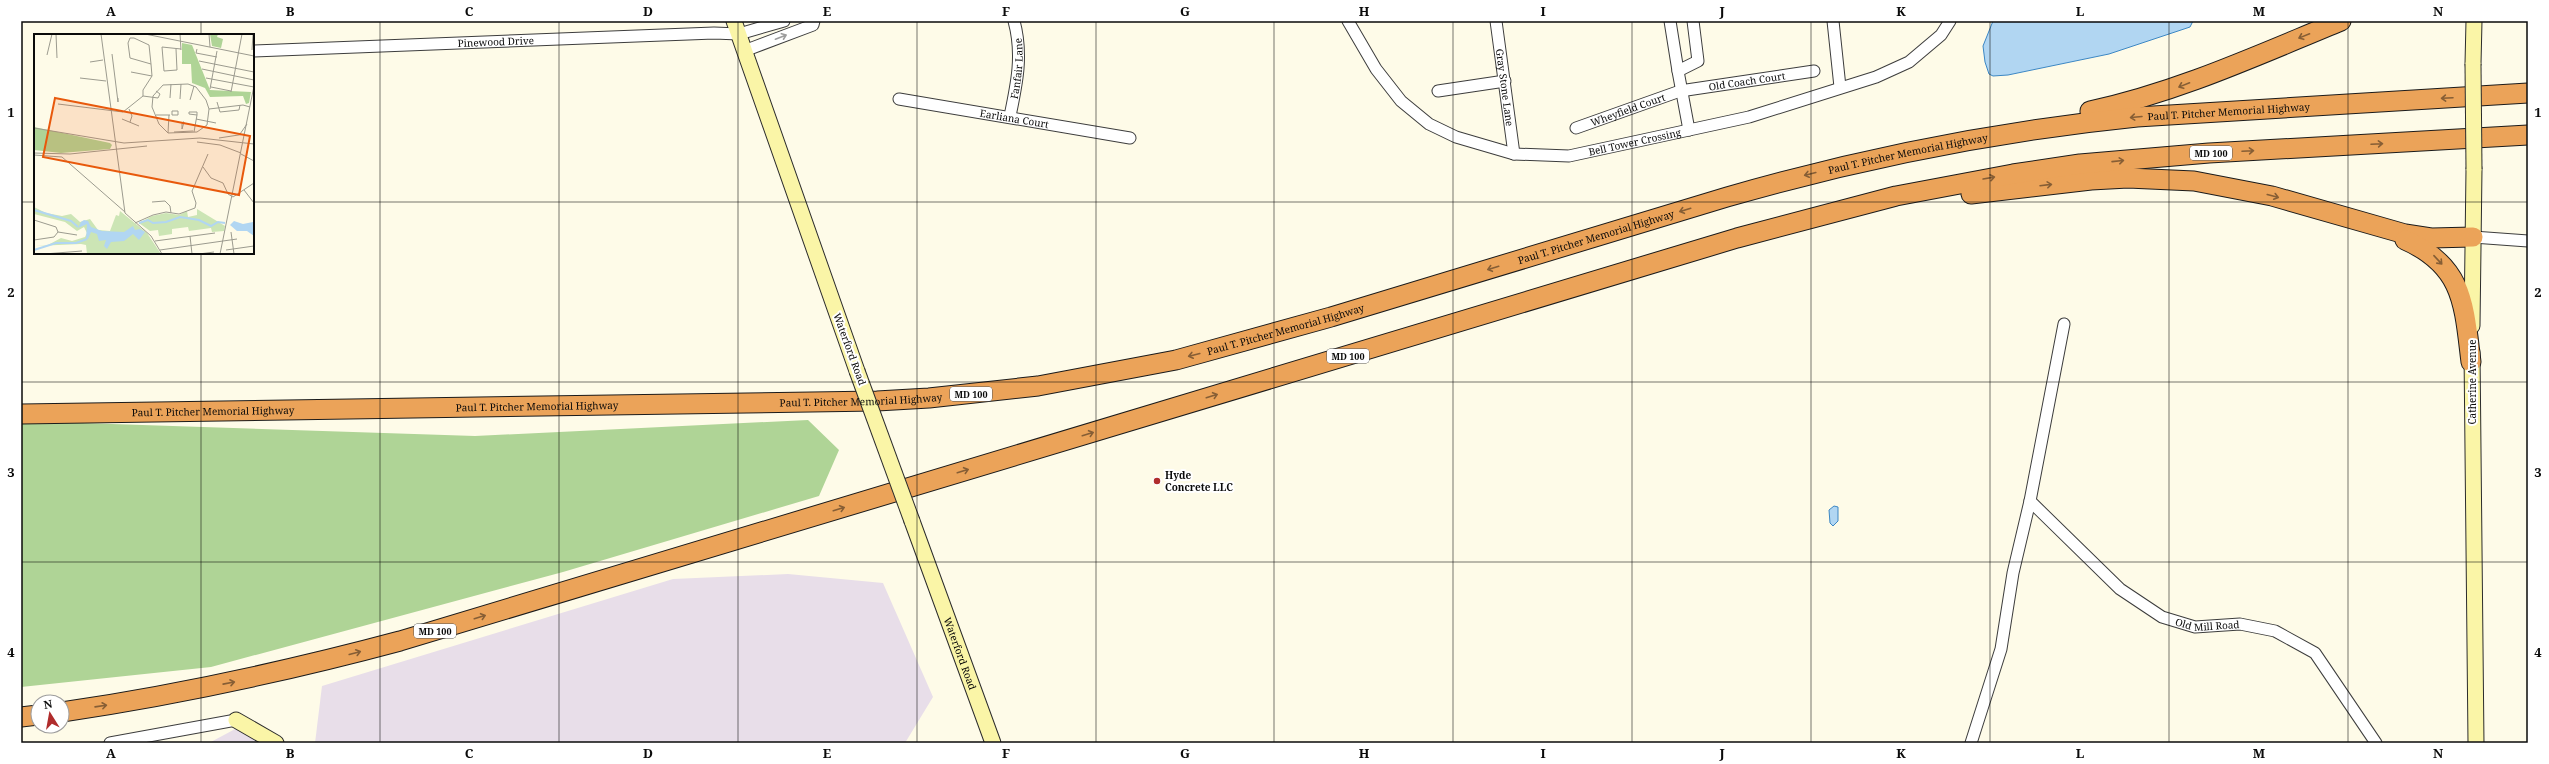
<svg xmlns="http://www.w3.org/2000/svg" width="2549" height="764" font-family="'Noto Serif',serif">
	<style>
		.industrial { fill: #e8dee9 }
		.forest { fill: #afd496 }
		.water { fill: #b1d6f2; stroke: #3c87c4 }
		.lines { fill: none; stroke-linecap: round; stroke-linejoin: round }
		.street-casing { stroke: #3d3d3d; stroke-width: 13 }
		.secondary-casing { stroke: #2c2c2c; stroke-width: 17 }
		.highway-casing { stroke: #1b1b1b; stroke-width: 21 }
		.street { stroke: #fff; stroke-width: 11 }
		.secondary { stroke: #faf5a7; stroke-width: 15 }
		.highway { stroke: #eba359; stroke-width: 19 }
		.secondary-bridge-casing { stroke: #2c2c2c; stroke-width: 17; stroke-linecap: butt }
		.secondary-bridge { stroke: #faf5a7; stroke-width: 15 }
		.oneway { stroke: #865e35 }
		.oneway2 { stroke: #9d9d9d }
		.grid { fill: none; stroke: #0a0a0a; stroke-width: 1; stroke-opacity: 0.55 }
		.poi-dot { fill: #b02c2c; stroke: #fff; stroke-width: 1.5 }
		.labels { text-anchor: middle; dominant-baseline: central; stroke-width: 4; stroke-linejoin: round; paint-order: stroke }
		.shield { fill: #fff; stroke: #545454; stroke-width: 1 }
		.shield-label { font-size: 9px; font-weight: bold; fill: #0a0a0a }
		.street-label { font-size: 10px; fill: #0a0a0a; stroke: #fff }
		.poi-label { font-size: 10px; font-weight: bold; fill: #0a0a0a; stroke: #fff; text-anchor: start }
		.inset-river { fill: none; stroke: #b1d6f2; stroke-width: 2 }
		.inset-road { fill: none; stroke: #9c9b8f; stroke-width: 1 }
		.view { fill: #e8590c; fill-opacity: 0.15; stroke: #e8590c; stroke-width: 2 }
		.inset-edge { fill: none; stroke: #0a0a0a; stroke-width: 2 }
		.neatline { fill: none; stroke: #0a0a0a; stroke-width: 1.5 }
		.grid-label { font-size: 13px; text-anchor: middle; font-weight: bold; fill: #0a0a0a }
	</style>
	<rect width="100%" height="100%" fill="#fefbe8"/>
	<g class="industrial">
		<polygon points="788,574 883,583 933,697 905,743 315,743 322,686 673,579"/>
		<polygon points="237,728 262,743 209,743"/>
	</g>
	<polygon class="forest" points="808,420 839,450 819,496 563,572 211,667 21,687 21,421 475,436"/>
	<g class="water">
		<polygon points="1993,21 2193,21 2190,27 2109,54 2008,75 1993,76 1989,74 1985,62 1983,46"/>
		<polygon points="1834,506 1838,507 1838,521 1833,526 1830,523 1829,510"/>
	</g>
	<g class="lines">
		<defs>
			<g id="street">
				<path id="s1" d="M 1348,21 L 1376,69 L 1401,101 L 1429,124 L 1456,137 L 1514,154 L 1569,156 L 1749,117 L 1876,77 L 1909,62 L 1941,35 L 1950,21"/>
				<path id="s2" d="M 1496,21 L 1514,154"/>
				<polyline points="1670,21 1678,71 1698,61 1693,21"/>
				<polyline points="1833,21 1840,87"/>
				<path id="s3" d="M 253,51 L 714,33 L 739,34 L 784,21"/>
				<polyline points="744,51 813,25 814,21"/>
				<polyline points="1678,71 1689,130"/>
				<polyline points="1438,91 1505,81"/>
				<path id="s4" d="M 899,99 L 1130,138"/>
				<path id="s5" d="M 1010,116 C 1017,83 1023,54 1014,21"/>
				<path id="s6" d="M 1576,128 L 1680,91 L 1814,71"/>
				<polyline points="2473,237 2528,241"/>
				<path id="s7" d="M 2030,501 L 2120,589 L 2162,617 L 2195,627 L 2240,624 L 2275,631 L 2315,653 L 2376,743"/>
				<polyline points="110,743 236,720"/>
				<polyline points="1971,743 2001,649 2013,573 2030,501 2064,324"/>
			</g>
			<g id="secondary">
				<polyline points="734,21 857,371"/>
				<polyline points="2473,64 2474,21"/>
				<polyline points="2472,326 2474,169"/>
				<polyline points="2472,352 2476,743"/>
				<path id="s8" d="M 912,521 L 993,743"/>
				<polyline points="236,720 276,743"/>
			</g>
			<g id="highway">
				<path d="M 2090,111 C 2178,92 2258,55 2341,21"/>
				<polyline points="1971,194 2091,180 2128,178 2194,181 2272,196 2405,234 2431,238 2473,237"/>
				<path d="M 2405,240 C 2464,266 2464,305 2471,362"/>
				<path id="s9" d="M 21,414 L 877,401 L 929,398 L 1038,386 L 1176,360 L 1331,317 L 1727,197 C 1862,158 1998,131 2137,117 L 2528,93"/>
				<path d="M 62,712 C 177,695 288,671 400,641 L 1737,238 L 1896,196 L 2013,174 L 2080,164 L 2209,153 L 2528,135"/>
				<polyline points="21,717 38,715"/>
			</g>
		</defs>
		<use href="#street" class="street-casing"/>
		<use href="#secondary" class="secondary-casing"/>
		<use href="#highway" class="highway-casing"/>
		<use href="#street" class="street"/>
		<use href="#secondary" class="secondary"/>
		<use href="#highway" class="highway"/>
		<defs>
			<g id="secondary-bridge">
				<polyline points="2473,64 2474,169"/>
				<polyline points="857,371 912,521"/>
			</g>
		</defs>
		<use href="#secondary-bridge" class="secondary-bridge-casing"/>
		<use href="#secondary-bridge" class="secondary-bridge"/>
	</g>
	<defs><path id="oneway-shaft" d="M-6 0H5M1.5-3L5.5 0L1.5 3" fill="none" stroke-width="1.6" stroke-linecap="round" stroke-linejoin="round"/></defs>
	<g class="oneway">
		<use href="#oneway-shaft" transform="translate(2304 36) rotate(158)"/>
		<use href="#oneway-shaft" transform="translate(2184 85) rotate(158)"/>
		<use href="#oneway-shaft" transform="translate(2447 98) rotate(177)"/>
		<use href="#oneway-shaft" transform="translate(2136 117) rotate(175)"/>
		<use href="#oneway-shaft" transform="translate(2377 144) rotate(-3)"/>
		<use href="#oneway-shaft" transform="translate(2248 151) rotate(-3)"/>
		<use href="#oneway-shaft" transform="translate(2118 161) rotate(-6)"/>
		<use href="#oneway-shaft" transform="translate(1810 174) rotate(166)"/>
		<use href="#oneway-shaft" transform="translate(1989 178) rotate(-10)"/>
		<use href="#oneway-shaft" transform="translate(2046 185) rotate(-7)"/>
		<use href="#oneway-shaft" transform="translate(2273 196) rotate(15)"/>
		<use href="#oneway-shaft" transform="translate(1685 210) rotate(163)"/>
		<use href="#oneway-shaft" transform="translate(2438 260) rotate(47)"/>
		<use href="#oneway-shaft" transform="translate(1493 268) rotate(163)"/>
		<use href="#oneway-shaft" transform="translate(1194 355) rotate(166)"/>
		<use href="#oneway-shaft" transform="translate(1212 396) rotate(-17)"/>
		<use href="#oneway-shaft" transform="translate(1088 434) rotate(-17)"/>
		<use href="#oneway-shaft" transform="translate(963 471) rotate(-17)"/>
		<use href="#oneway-shaft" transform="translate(839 509) rotate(-17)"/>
		<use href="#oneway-shaft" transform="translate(480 617) rotate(-17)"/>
		<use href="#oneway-shaft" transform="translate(355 653) rotate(-15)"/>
		<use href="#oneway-shaft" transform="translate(229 683) rotate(-11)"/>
		<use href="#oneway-shaft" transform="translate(101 706) rotate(-8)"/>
	</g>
	<use class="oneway2" href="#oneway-shaft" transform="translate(781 37) rotate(-21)"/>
	<path class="grid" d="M 201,21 L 201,35M 380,21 L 380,743M 559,21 L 559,743M 738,21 L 738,743M 917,21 L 917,743M 1096,21 L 1096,743M 1274,21 L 1274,743M 1453,21 L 1453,743M 1632,21 L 1632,743M 1811,21 L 1811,743M 1990,21 L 1990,743M 2169,21 L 2169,743M 2348,21 L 2348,743M 21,202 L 35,202M 253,202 L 2528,202M 201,253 L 201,743M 21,382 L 2528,382M 21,562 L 2528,562"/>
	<circle class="poi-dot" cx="1157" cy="481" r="4"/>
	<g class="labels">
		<g class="shield">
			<rect x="2190" y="146" width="42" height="14" rx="3"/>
			<rect x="1327" y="349" width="42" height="14" rx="3"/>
			<rect x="950" y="387" width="42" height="14" rx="3"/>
			<rect x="414" y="624" width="42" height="14" rx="3"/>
		</g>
		<g class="shield-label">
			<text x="2211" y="153">MD 100</text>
			<text x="1348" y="356">MD 100</text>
			<text x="971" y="394">MD 100</text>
			<text x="435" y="631">MD 100</text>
		</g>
		<g class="street-label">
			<text stroke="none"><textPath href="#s3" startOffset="243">Pinewood Drive</textPath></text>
			<text stroke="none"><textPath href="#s5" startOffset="48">Fanfair Lane</textPath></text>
			<text stroke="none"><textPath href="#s6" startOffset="178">Old Coach Court</textPath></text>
			<text stroke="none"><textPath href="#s2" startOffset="67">Gray Stone Lane</textPath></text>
			<text stroke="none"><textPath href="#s6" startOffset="55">Wheyfield Court</textPath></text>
			<text stroke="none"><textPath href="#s9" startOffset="2243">Paul T. Pitcher Memorial Highway</textPath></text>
			<text stroke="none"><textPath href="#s4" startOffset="117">Earliana Court</textPath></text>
			<text stroke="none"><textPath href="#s1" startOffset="345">Bell Tower Crossing</textPath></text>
			<text stroke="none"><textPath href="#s9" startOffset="1919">Paul T. Pitcher Memorial Highway</textPath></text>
			<text stroke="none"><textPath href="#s9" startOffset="1596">Paul T. Pitcher Memorial Highway</textPath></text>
			<text stroke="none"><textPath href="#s9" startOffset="1272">Paul T. Pitcher Memorial Highway</textPath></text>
			<text transform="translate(850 349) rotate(70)">Waterford Road</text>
			<text transform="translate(2472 382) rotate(-90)">Catherine Avenue</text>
			<text stroke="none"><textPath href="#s9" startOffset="840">Paul T. Pitcher Memorial Highway</textPath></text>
			<text stroke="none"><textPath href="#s9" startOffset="516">Paul T. Pitcher Memorial Highway</textPath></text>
			<text stroke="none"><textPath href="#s9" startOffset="192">Paul T. Pitcher Memorial Highway</textPath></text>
			<text stroke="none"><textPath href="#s7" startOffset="223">Old Mill Road</textPath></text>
			<text stroke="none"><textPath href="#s8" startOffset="141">Waterford Road</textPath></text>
		</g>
		<g class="poi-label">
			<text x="1165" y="475">Hyde<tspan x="1165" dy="12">Concrete LLC</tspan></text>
		</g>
	</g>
	<g transform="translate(34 34)">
		<rect width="220" height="220" fill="#fefbe8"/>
		<path d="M 0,173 L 12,179 L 28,182 L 37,180 L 46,188 L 56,185 L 64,196 L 76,197 L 82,181 L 85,182 L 86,177 L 113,199 L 127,220 L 53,220 L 52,211 L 47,210 L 1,212 L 14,211 L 27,204 L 38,207 L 51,203 L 53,199 L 50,193 L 43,197 L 31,188 L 0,180 ZM 163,175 L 191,192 L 190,197 L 178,198 L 177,194 L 155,197 L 154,193 L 138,195 L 138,200 L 125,202 L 124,196 L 116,197 L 105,189 L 118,182 L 132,179 L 145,181 L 153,177 L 154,183 L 163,181 Z" fill="#cce5b5"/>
		<path d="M 176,0 L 184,0 L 183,3 L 189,5 L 187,14 L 178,12 ZM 148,9 L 158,11 L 176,56 L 217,58 L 215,69 L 212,70 L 209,62 L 176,63 L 171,54 L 158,49 L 157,30 L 148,30 ZM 0,93 L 76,109 L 78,111 L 76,115 L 27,119 L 0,116 Z" fill="#afd496"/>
		<path d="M 50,186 L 54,187 L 57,193 L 68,197 L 90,198 L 99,192 L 101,196 L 106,195 L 111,198 L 105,206 L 99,200 L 90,207 L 77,208 L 73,215 L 70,212 L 72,206 L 65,207 L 63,200 L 57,198 L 54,205 L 52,205 L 53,190 L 44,194 L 47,188 ZM 200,187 L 209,190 L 219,188 L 220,202 L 213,197 L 203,197 L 196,191 Z" fill="#b1d6f2"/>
		<path class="inset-river" d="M 0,176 L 37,187 L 44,193M 105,189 L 114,186 L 119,189 L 132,188 L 146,183 L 165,186 L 177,192 L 184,188 L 191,189M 0,216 L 22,209 L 42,209 L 53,205"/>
		<path class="inset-road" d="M 22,0 L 23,24M 67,0 L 91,179 L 117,202 L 128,220M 111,0 L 220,22M 146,0 L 147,16M 175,0 L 176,13M 142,15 L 143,36 L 130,37 L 128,13 L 147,15M 163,15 L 162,19 L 183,23M 218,16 L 219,0M 78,20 L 84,68 L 84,64M 13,21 L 18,0M 165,27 L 220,38M 56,28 L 69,26M 168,35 L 220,46M 97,38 L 118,42M 46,44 L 72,47M 172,44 L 220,53M 154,50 L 162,53 L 172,66 L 175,75 L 173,91 L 163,98 L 134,99 L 125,90 L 118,73 L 119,62 L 129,51 ZM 177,53 L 197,57M 176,55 L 183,17M 197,58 L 208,0M 109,62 L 109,56 L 118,42 L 117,30 L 115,11 L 100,4 L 96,4 L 94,9 L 96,24 L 117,30M 136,64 L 137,50M 146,65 L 147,50M 156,66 L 160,52M 183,68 L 186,78 L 205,76 L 206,71M 24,70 L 89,78 L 109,62 L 124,64 L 126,60 L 122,57M 95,75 L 98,82 L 96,88M 175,75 L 209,71 L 216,73M 138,77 L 144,77 L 144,81 L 138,81 ZM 155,78 L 163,78 L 163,81 L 155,80 ZM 122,81 L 136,81M 88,85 L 105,92M 162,85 L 182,89M 149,88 L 150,88 L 148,95 L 148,90 ZM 0,94 L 90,109 L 166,104 L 220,110M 140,98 L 159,97M 160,98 L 163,81M 134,99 L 135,81M 206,100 L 213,90M 185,104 L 211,100M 163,108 L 186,111 L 207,119M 0,119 L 36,120 L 113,112M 207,120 L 220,127M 0,121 L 28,123 L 91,178M 169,133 L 177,144 L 189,149 L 194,160 L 199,163 L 220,149M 210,156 L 220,169M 118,168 L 131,167 L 136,172 L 137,179M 0,186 L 22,193 L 24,198M 101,189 L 119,181 L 132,178 L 145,180 L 161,174 L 162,169 L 158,157 L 174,120M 24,198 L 43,201M 197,198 L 200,220M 156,202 L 158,220M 0,206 L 20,203 L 24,198M 121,207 L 181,199M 126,216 L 203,205M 192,216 L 220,212M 10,220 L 48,217M 165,220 L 180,218M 186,220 L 220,52"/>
		<path class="view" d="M 21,64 L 216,102 L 205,161 L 9,123 Z"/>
		<rect width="220" height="220" class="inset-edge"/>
	</g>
	<rect width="2549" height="764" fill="none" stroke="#ffffff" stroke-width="44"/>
	<g transform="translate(50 714) rotate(349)"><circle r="19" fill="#ffffff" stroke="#9d9d9d"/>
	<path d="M0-3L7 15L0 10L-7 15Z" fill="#b02c2c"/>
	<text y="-6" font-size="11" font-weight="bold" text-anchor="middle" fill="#0a0a0a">N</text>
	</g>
	<rect x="22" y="22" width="2505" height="720" class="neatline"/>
	<g class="grid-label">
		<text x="111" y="16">A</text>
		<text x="290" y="16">B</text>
		<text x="469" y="16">C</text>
		<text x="648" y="16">D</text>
		<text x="827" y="16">E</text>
		<text x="1006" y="16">F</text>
		<text x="1185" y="16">G</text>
		<text x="1364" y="16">H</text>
		<text x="1543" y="16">I</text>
		<text x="1722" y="16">J</text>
		<text x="1901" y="16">K</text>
		<text x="2080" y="16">L</text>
		<text x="2259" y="16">M</text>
		<text x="2438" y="16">N</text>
		<text x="11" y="117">1</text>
		<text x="2538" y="117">1</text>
		<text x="11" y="297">2</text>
		<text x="2538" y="297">2</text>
		<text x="11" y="477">3</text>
		<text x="2538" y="477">3</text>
		<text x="11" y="657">4</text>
		<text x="2538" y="657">4</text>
		<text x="111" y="758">A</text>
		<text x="290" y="758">B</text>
		<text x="469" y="758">C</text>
		<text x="648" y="758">D</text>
		<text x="827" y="758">E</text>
		<text x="1006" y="758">F</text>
		<text x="1185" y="758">G</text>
		<text x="1364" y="758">H</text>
		<text x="1543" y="758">I</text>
		<text x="1722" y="758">J</text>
		<text x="1901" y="758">K</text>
		<text x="2080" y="758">L</text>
		<text x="2259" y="758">M</text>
		<text x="2438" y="758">N</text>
	</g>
</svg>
